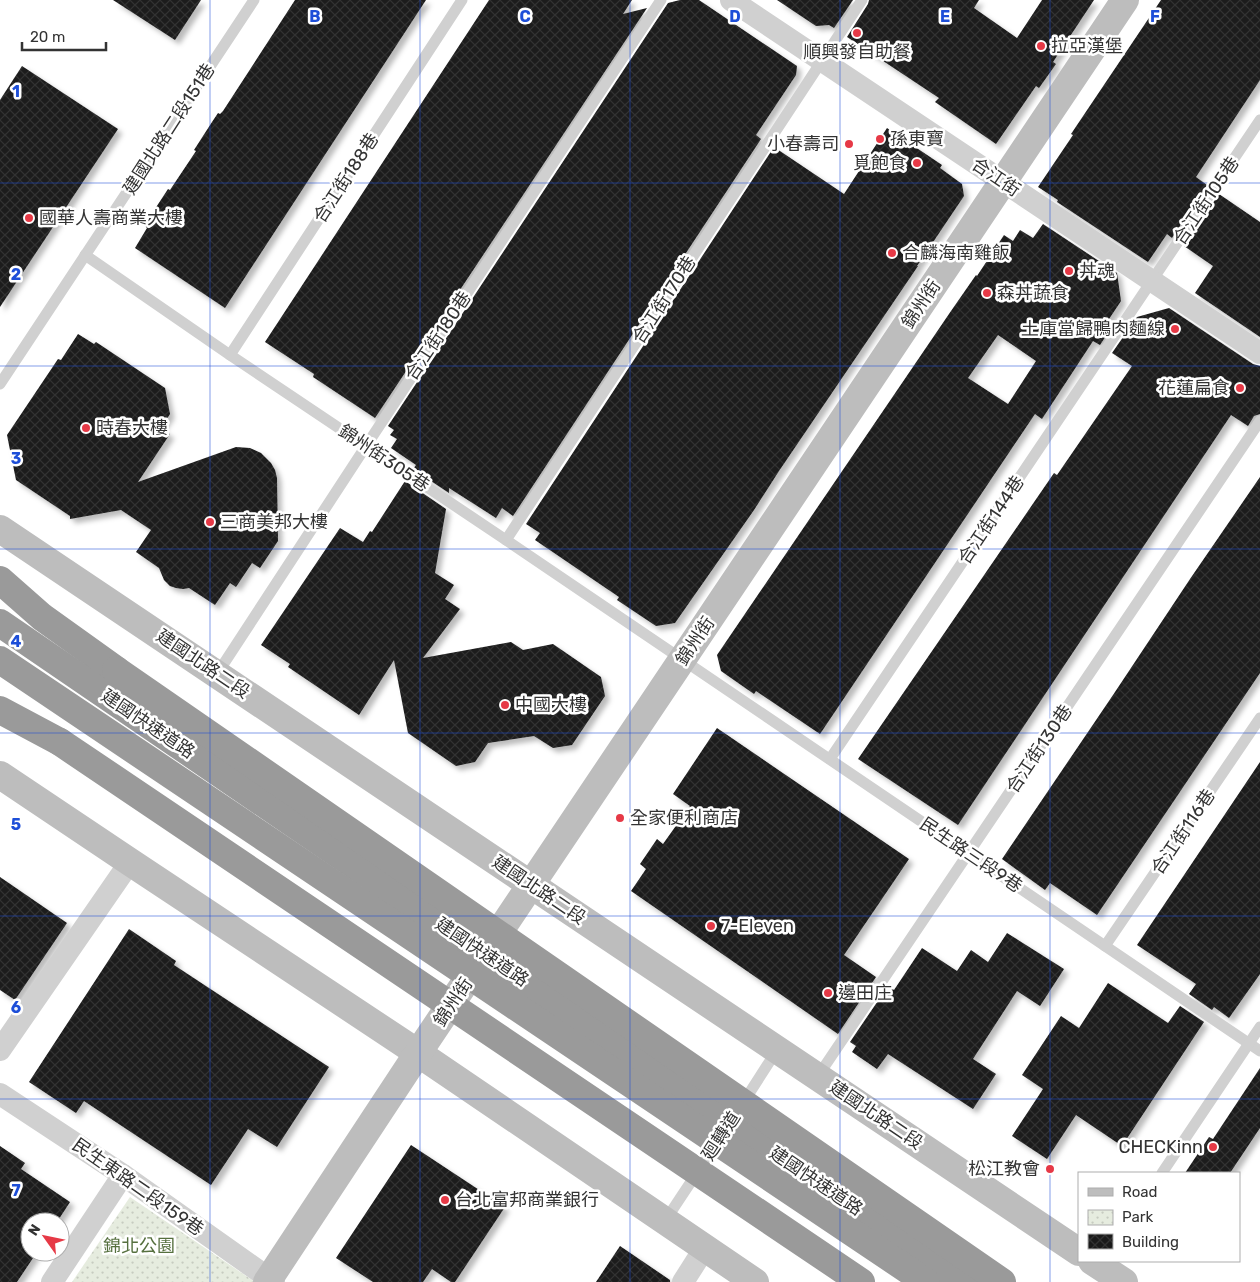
<svg xmlns="http://www.w3.org/2000/svg" width="1260" height="1282" font-family="Rubik,'Noto Sans TC',sans-serif">
	<style>
		.park { fill: url(#park-dots) }
		.building { fill: url(#building-cross-hatch); fill-rule: evenodd; filter: url(#shadow) }
		.lines { fill: none; stroke-linecap: round; stroke-linejoin: round }
		.lane { stroke: #d0d0d0; stroke-width: 11 }
		.street { stroke: #d0d0d0; stroke-width: 22 }
		.secondary { stroke: #bdbdbd; stroke-width: 28 }
		.highway { stroke: #9a9a9a; stroke-width: 28 }
		.highway-bridge { stroke: #9a9a9a; stroke-width: 28 }
		.grid { fill: none; stroke: #1d4ed8; stroke-width: 1; stroke-opacity: 0.55 }
		.poi-dot { fill: #e63946; stroke: #fff; stroke-width: 2 }
		.labels { text-anchor: middle; dominant-baseline: central; stroke-width: 5; stroke-linejoin: round; paint-order: stroke }
		.poi-label { font-size: 18px; fill: #333; stroke: #fff; text-anchor: start }
		.street-label { font-size: 18px; fill: #333; stroke: #fff }
		.park-label { font-size: 18px; fill: #56703f; stroke: #fff }
		.grid-label { font-size: 16px; text-anchor: middle; font-weight: bold; fill: #1d4ed8; stroke: #fff; stroke-width: 5; stroke-linejoin: round; paint-order: stroke }
	</style>
	<defs>
		<pattern id="park-dots" width="8" height="8" patternUnits="userSpaceOnUse" patternTransform="scale(1.25)"><rect width="8" height="8" fill="#e6ecdf"/><path d="M2 2h.1M6 6h.1" fill="none" stroke="#c6cbc0" stroke-width="1.8" stroke-linecap="round"/></pattern>
		<pattern id="building-cross-hatch" width="8" height="8" patternUnits="userSpaceOnUse" patternTransform="scale(1.25)"><rect width="8" height="8" fill="#1a1a1a"/><path d="M0 0l8 8M0 8l8-8" fill="none" stroke="#333"/></pattern>
		<filter id="shadow"><feDropShadow dx="4.5" dy="4.5" stdDeviation="2.5" flood-color="#0004"/></filter>
	</defs>
	<rect width="100%" height="100%" fill="#fff"/>
	<polygon class="park" points="130,1197 255,1282 72,1282"/>
	<g class="building">
		<polygon points="113,0 201,0 175,40"/>
		<polygon points="295,0 426,0 225,308 135,248 147,228 145,226 151,215 168,189 170,190 196,151 194,150 212,122 218,113 220,114 223,111"/>
		<polygon points="489,0 632,0 623,14 647,8 375,418 313,377 314,374 265,342"/>
		<polygon points="680,0 699,0 797,66 796,75 756,135 761,139 513,516 502,508 496,518 449,488 449,493 413,469 416,465 391,448 397,439 390,435 394,430 388,426 668,3"/>
		<polygon points="777,0 853,0 834,28 829,25 816,26"/>
		<polygon points="869,0 979,0 974,8 1017,38 1042,0 1094,0 1053,62 1056,64 1039,88 1036,86 996,144 935,102 939,98 847,37 868,4"/>
		<polygon points="1161,0 1260,0 1260,80 1196,177 1207,185 1172,238 1167,234 1148,262 1057,202 1058,200 1038,187 1073,135 1071,134"/>
		<polygon points="22,66 118,129 0,307 0,100"/>
		<polygon points="887,128 942,165 940,168 962,184 964,196 917,266 918,266 779,471 754,510 675,623 656,626 617,600 619,597 535,540 540,533 526,524 774,147 844,194"/>
		<polygon points="1219,194 1260,222 1260,337 1195,293 1213,266 1184,246"/>
		<path d="M 1043,224 L 1117,273 L 1121,301 L 1105,325 L 1115,322 L 1100,345 L 1093,341 L 1042,419 L 1035,414 L 820,734 L 756,691 L 754,694 L 721,671 L 717,655 L 951,311 L 976,275 L 977,276 L 1004,235 L 1013,241 L 1020,230 L 1033,238 ZM 998,335 L 1036,361 L 1008,404 L 968,378 Z"/>
		<polygon points="1169,308 1253,364 1260,366 1260,414 1254,416 1248,426 1231,415 958,825 858,759 1054,473 1057,475 1132,366 1112,353 1137,317"/>
		<polygon points="78,334 94,344 96,342 165,388 170,414 161,428 170,434 138,482 236,447 250,448 261,453 271,463 275,470 277,478 278,541 260,568 252,563 236,587 230,583 215,605 189,588 183,589 176,588 170,586 164,580 159,568 136,552 151,530 121,510 70,519 70,516 16,480 7,435 58,359 61,360"/>
		<polygon points="1260,477 1260,673 1097,915 1050,883 1045,890 1002,859 1113,695 1190,579"/>
		<polygon points="405,481 446,509 435,573 454,585 445,599 460,609 423,658 511,642 523,650 553,644 601,677 605,696 572,745 553,748 534,736 488,743 475,762 456,766 408,733 394,660 359,715 288,667 290,664 261,645 340,528 363,542 370,531 372,532"/>
		<polygon points="717,728 909,859 844,955 876,977 838,1034 631,891 646,869 640,864 657,839 663,844 690,806 673,794"/>
		<polygon points="1260,762 1260,974 1229,1018 1214,1007 1212,1010 1189,994 1196,984 1137,945"/>
		<polygon points="0,877 67,923 15,1000 0,990"/>
		<polygon points="129,929 176,961 174,965 329,1067 277,1147 248,1129 211,1185 84,1101 76,1113 29,1082"/>
		<polygon points="1007,933 1064,969 1040,1006 1017,991 973,1059 996,1074 973,1109 888,1054 877,1069 852,1052 856,1046 850,1042 888,986 894,990 922,948 957,971 971,950 988,962"/>
		<polygon points="1108,983 1168,1023 1180,1006 1204,1022 1122,1146 1076,1115 1047,1159 1012,1136 1043,1089 1022,1075 1061,1016 1079,1028"/>
		<polygon points="1260,1068 1260,1128 1230,1173 1185,1173 1209,1137 1213,1139"/>
		<polygon points="411,1145 505,1207 455,1282 451,1282 432,1269 423,1282 373,1282 336,1258"/>
		<polygon points="0,1146 25,1163 21,1169 70,1202 57,1222 30,1222 30,1252 37,1252 17,1282 0,1282"/>
		<polygon points="620,1246 670,1280 670,1282 596,1282"/>
	</g>
	<g class="lines">
		<g class="lane">
			<polyline points="85,255 230,355 506,540 1260,1051"/>
			<polyline points="230,355 462,0"/>
			<polyline points="0,384 254,0"/>
			<polyline points="506,540 862,0"/>
			<polyline points="217,674 366,446 661,0"/>
			<polyline points="830,759 1260,120"/>
			<polyline points="1105,946 1260,718"/>
			<polyline points="818,1076 1260,421"/>
			<polyline points="743,1103 777,1050"/>
			<polyline points="1162,1173 1260,1027"/>
			<polyline points="665,1221 718,1141"/>
		</g>
		<g class="street">
			<polyline points="731,0 1260,353"/>
			<polyline points="0,1050 130,862"/>
			<polyline points="0,1094 123,1175 274,1282"/>
			<polyline points="52,1282 123,1175"/>
			<polyline points="683,1282 704,1249"/>
		</g>
		<g class="secondary">
			<polyline points="0,529 1079,1252"/>
			<polyline points="0,775 130,862 418,1053 755,1282"/>
			<polyline points="1092,1261 1124,1282"/>
			<polyline points="267,1282 418,1053 1125,0"/>
		</g>
		<g class="highway">
			<polyline points="0,580 42,617 116,670"/>
			<polyline points="0,710 60,742"/>
		</g>
		<g class="highway-bridge">
			<polyline points="0,623 964,1282"/>
			<polyline points="0,660 926,1282"/>
			<polyline points="116,670 1002,1282"/>
			<polyline points="60,742 861,1282"/>
		</g>
	</g>
	<path class="grid" d="M 210,0 L 210,1282M 420,0 L 420,1282M 630,0 L 630,1282M 840,0 L 840,1282M 1050,0 L 1050,1282M 0,183 L 1260,183M 0,366 L 1260,366M 0,549 L 1260,549M 0,733 L 1260,733M 0,916 L 1260,916M 0,1099 L 1260,1099"/>
	<g class="poi-dot">
		<circle cx="857" cy="33" r="5"/>
		<circle cx="1041" cy="46" r="5"/>
		<circle cx="880" cy="139" r="5"/>
		<circle cx="849" cy="144" r="5"/>
		<circle cx="917" cy="163" r="5"/>
		<circle cx="29" cy="218" r="5"/>
		<circle cx="892" cy="253" r="5"/>
		<circle cx="1069" cy="271" r="5"/>
		<circle cx="987" cy="293" r="5"/>
		<circle cx="1175" cy="329" r="5"/>
		<circle cx="1240" cy="388" r="5"/>
		<circle cx="86" cy="428" r="5"/>
		<circle cx="210" cy="522" r="5"/>
		<circle cx="505" cy="705" r="5"/>
		<circle cx="620" cy="818" r="5"/>
		<circle cx="711" cy="926" r="5"/>
		<circle cx="828" cy="993" r="5"/>
		<circle cx="1213" cy="1147" r="5"/>
		<circle cx="1050" cy="1169" r="5"/>
		<circle cx="445" cy="1200" r="5"/>
	</g>
	<g class="labels">
		<g class="poi-label">
			<text x="1051" y="46">拉亞漢堡</text>
			<text x="857" y="52" text-anchor="middle">順興發自助餐</text>
			<text x="890" y="139">孫東寶</text>
			<text x="839" y="144" text-anchor="end">小春壽司</text>
			<text x="907" y="163" text-anchor="end">覓飽食</text>
			<text x="39" y="218">國華人壽商業大樓</text>
			<text x="902" y="253">合麟海南雞飯</text>
			<text x="1079" y="271">丼魂</text>
			<text x="997" y="293">森丼蔬食</text>
			<text x="1165" y="329" text-anchor="end">土庫當歸鴨肉麵線</text>
			<text x="1230" y="388" text-anchor="end">花蓮扁食</text>
			<text x="96" y="428">時春大樓</text>
			<text x="220" y="522">三商美邦大樓</text>
			<text x="515" y="705">中國大樓</text>
			<text x="630" y="818">全家便利商店</text>
			<text x="721" y="926">7-Eleven</text>
			<text x="838" y="993">邊田庄</text>
			<text x="1203" y="1147" text-anchor="end">CHECKinn</text>
			<text x="1040" y="1169" text-anchor="end">松江教會</text>
			<text x="455" y="1200">台北富邦商業銀行</text>
		</g>
		<g class="street-label">
			<text transform="translate(169 129) rotate(-57)">建國北路二段151巷</text>
			<text transform="translate(996 177) rotate(34)">合江街</text>
			<text transform="translate(346 178) rotate(-57)">合江街188巷</text>
			<text transform="translate(1206 201) rotate(-56)">合江街105巷</text>
			<text transform="translate(664 300) rotate(-57)">合江街170巷</text>
			<text transform="translate(921 304) rotate(-56)">錦州街</text>
			<text transform="translate(438 336) rotate(-56)">合江街180巷</text>
			<text transform="translate(384 458) rotate(34)">錦州街305巷</text>
			<text transform="translate(991 520) rotate(-56)">合江街144巷</text>
			<text transform="translate(695 641) rotate(-56)">錦州街</text>
			<text transform="translate(203 664) rotate(34)">建國北路二段</text>
			<text transform="translate(148 724) rotate(34)">建國快速道路</text>
			<text transform="translate(1039 749) rotate(-56)">合江街130巷</text>
			<text transform="translate(1183 832) rotate(-56)">合江街116巷</text>
			<text transform="translate(971 855) rotate(34)">民生路三段9巷</text>
			<text transform="translate(539 890) rotate(34)">建國北路二段</text>
			<text transform="translate(482 952) rotate(34)">建國快速道路</text>
			<text transform="translate(453 1002) rotate(-56)">錦州街</text>
			<text transform="translate(876 1115) rotate(34)">建國北路二段</text>
			<text transform="translate(721 1136) rotate(-57)">廻轉道</text>
			<text transform="translate(816 1181) rotate(34)">建國快速道路</text>
			<text transform="translate(138 1187) rotate(35)">民生東路二段159巷</text>
		</g>
		<g class="park-label">
			<text x="139" y="1246">錦北公園</text>
		</g>
	</g>
	<g class="grid-label">
		<text x="315" y="22">B</text>
		<text x="525" y="22">C</text>
		<text x="735" y="22">D</text>
		<text x="945" y="22">E</text>
		<text x="1155" y="22">F</text>
		<text x="16" y="97">1</text>
		<text x="16" y="280">2</text>
		<text x="16" y="464">3</text>
		<text x="16" y="647">4</text>
		<text x="16" y="830">5</text>
		<text x="16" y="1013">6</text>
		<text x="16" y="1196">7</text>
	</g>
	<rect x="1078" y="1172" width="162" height="90" fill="#ffffff" stroke="#adadad"/>
	<rect x="1088" y="1188" width="25" height="8" fill="#bdbdbd" stroke="#adadad"/>
	<text x="1122" y="1197" font-size="15" fill="#333333">Road</text>
	<rect x="1088" y="1210" width="25" height="15" fill="url(#park-dots)" stroke="#adadad"/>
	<text x="1122" y="1222" font-size="15" fill="#333333">Park</text>
	<rect x="1088" y="1234" width="25" height="15" fill="url(#building-cross-hatch)" stroke="#adadad"/>
	<text x="1122" y="1247" font-size="15" fill="#333333">Building</text>
	<g transform="translate(45 1237) rotate(303)"><circle r="24" fill="#ffffff" stroke="#adadad"/>
	<path d="M0-4L9 19L0 12L-9 19Z" fill="#e63946"/>
	<text y="-8" font-size="14" font-weight="bold" text-anchor="middle" fill="#333333">N</text>
	</g>
	<path d="M22 42v8h84v-8" fill="none" stroke="#333333" stroke-width="2.5"/>
	<text x="30" y="42" font-size="15" fill="#333333" stroke="#ffffff" stroke-width="4" paint-order="stroke">20 m</text>
</svg>
